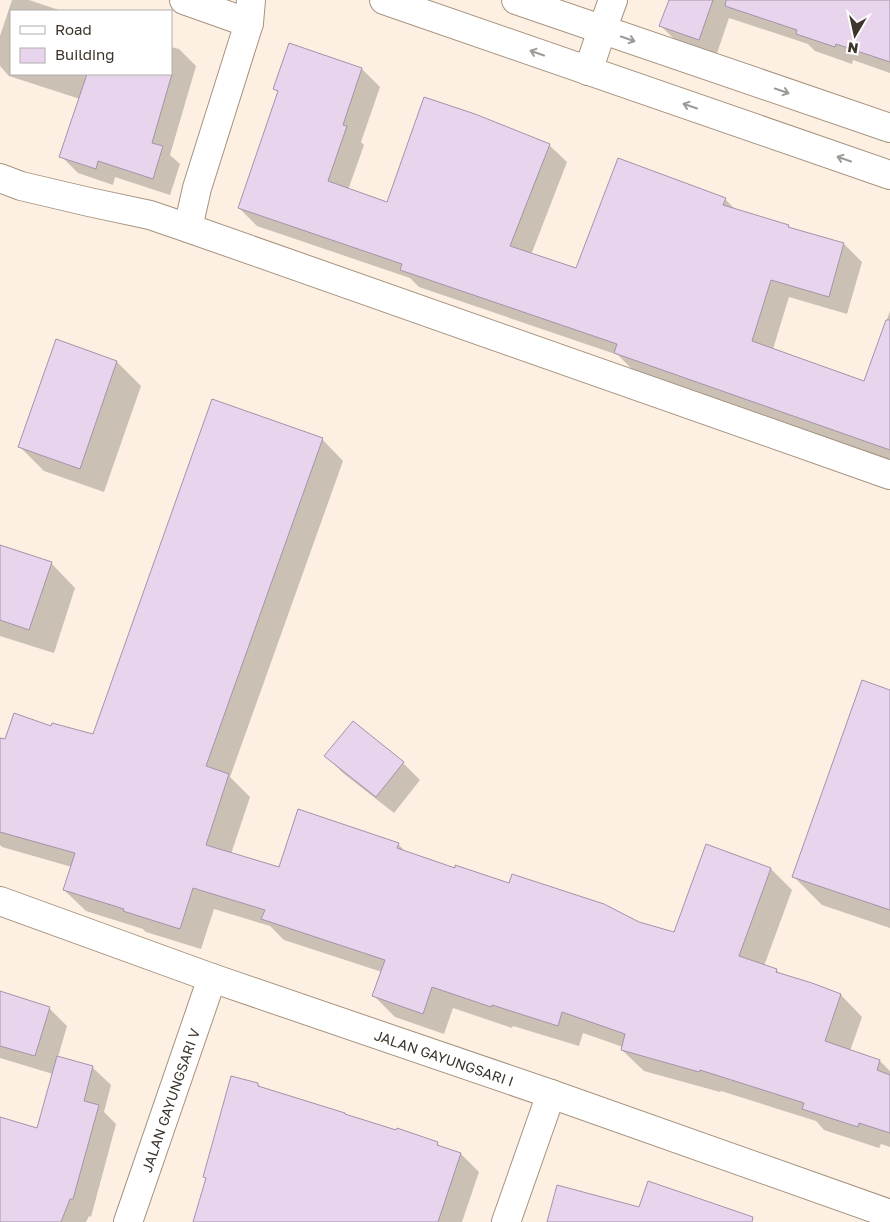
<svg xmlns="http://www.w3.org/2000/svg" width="890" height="1222" font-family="'Golos Text',sans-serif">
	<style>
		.shadow { fill: #0003 }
		.building { fill: #e8d5ed; stroke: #a493aa }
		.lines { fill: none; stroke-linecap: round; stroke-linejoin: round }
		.street-casing { stroke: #a6937e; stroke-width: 30 }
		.street { stroke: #fff; stroke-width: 28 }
		.oneway { stroke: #9e9a96 }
		.labels { text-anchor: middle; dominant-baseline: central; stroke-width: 4; stroke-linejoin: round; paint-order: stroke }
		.street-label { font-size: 14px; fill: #3d352c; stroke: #fff }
	</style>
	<rect width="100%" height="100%" fill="#fdf0e2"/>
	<g class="shadow">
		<polygon points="12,0 29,0 62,11 11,11 11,74 171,74 171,47 179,49 196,66 170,155 180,164 170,195 115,177 113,185 78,173 61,156 80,99 9,76 0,66 0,36"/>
		<polygon points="670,0 890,0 890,73 853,60 852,64 815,51 808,44 729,18 716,56 678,43 661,26"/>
		<polygon points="290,44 362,69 380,87 361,142 364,145 348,190 388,203 549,145 567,162 531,255 577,270 725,199 736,210 788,226 791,229 844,244 862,262 847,314 789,297 773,349 865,382 890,311 890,461 633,370 618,355 419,287 410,278 257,226 239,208 279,93 275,89"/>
		<polygon points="57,341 117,362 141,386 104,492 44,471 20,447"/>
		<polygon points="322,439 343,461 230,777 250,797 231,854 279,869 398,844 407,853 455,870 674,934 707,845 771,869 792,890 764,966 776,970 782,975 812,984 841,995 862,1017 850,1051 880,1061 890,1071 890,1147 881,1144 879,1148 824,1130 816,1121 721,1091 720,1092 644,1071 622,1050 623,1047 583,1033 579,1046 513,1026 512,1028 453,1008 444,1034 395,1017 374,996 382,972 284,940 270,926 214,909 201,949 146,932 143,929 86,911 64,890 72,867 2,847 0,845 0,739 6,742 52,728 94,735"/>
		<polygon points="0,547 51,563 75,588 54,653 0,636"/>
		<polygon points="890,691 890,928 822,905 793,876"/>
		<polygon points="353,722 403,763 420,780 394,813 343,773 326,756"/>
		<polygon points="0,993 49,1008 67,1026 58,1057 92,1067 111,1085 104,1112 116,1124 91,1217 89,1216 86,1222 0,1222 0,1118 38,1129 53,1074 0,1058"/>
		<polygon points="258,1084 262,1089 437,1143 441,1148 461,1154 479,1172 462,1222 194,1222 207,1179 204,1177"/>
	</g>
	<g class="building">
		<polygon points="669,0 713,0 699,40 659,26"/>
		<polygon points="726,0 890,0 890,62 836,44 835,47 796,34 797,30 725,6"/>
		<polygon points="289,43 362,68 343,125 347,126 328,181 387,202 424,97 475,114 550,144 510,246 576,268 618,158 726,198 723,205 789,225 788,227 844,243 829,297 771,280 752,341 864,381 886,320 890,320 890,450 614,353 617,344 400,270 402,264 238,208 278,91 273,89"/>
		<polygon points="87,74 172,74 152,143 163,146 153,179 98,161 96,169 59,157"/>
		<polygon points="56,339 117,361 80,469 18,447"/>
		<polygon points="212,399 323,438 206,766 229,774 206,845 279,867 298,809 399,843 397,848 455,868 455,865 509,883 512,874 604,904 639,922 674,932 706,844 771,868 739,956 777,969 776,972 812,983 841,994 825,1041 880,1060 877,1070 890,1075 890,1133 859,1123 858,1127 802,1109 804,1103 700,1070 699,1072 621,1050 625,1034 562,1012 558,1026 492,1005 491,1007 432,987 423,1014 372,996 385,960 261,919 265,910 193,888 180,929 123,911 124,909 63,890 75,853 0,832 0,738 5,739 14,713 51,726 52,723 93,734"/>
		<polygon points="0,545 52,562 29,630 0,620"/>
		<polygon points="862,680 890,690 890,910 792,877"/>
		<polygon points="353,721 404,762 376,797 324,756"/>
		<polygon points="0,991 50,1007 35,1056 0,1046"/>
		<polygon points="57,1056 93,1066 84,1101 99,1105 73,1199 70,1199 61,1222 0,1222 0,1117 37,1128"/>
		<polygon points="231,1076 258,1083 258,1086 345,1113 345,1114 396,1130 397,1128 438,1142 437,1145 461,1153 438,1222 193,1222 206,1178 203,1177"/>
		<polygon points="648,1181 753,1217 752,1222 547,1222 557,1185 639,1207"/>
	</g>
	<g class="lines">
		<defs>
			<g id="street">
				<polyline points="184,0 249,23"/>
				<polyline points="251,0 249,23 197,188 188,228 890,475"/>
				<polyline points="384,0 890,175"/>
				<polyline points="516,0 890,128"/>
				<polyline points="588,71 602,30 613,0"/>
				<polyline points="0,178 21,186 89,202 150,215 188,228"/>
				<path id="s1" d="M 0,901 L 212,978 L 551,1094 L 890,1214"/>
				<path id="s2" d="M 128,1222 L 212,978"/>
				<polyline points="506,1222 551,1094"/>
			</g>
		</defs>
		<use href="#street" class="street-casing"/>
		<use href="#street" class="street"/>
	</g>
	<defs><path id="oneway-shaft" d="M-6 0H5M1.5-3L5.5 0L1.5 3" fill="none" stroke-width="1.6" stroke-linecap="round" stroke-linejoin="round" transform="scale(1.25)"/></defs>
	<g class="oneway">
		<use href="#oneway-shaft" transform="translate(628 39) rotate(19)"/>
		<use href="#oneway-shaft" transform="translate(537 53) rotate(-161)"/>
		<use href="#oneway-shaft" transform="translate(782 91) rotate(19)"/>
		<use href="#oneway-shaft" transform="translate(690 106) rotate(-161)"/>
		<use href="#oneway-shaft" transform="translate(844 159) rotate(-161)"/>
	</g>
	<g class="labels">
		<g class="street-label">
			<text stroke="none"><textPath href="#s1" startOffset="471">JALAN GAYUNGSARI I</textPath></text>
			<text stroke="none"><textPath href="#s2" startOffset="129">JALAN GAYUNGSARI V</textPath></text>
		</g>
	</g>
	<rect x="10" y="10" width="162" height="65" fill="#ffffff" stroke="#b1aeab"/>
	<rect x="20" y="26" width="25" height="8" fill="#ffffff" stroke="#b1aeab"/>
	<text x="55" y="35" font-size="15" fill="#3d352c">Road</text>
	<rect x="20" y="48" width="25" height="15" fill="#e8d5ed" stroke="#b1aeab"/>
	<text x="55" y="60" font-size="15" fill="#3d352c">Building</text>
	<g transform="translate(855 35) rotate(189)" stroke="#ffffff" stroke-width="4" paint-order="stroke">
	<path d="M0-4L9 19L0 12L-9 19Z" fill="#3d352c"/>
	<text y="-8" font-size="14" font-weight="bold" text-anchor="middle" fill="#3d352c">N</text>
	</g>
</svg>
